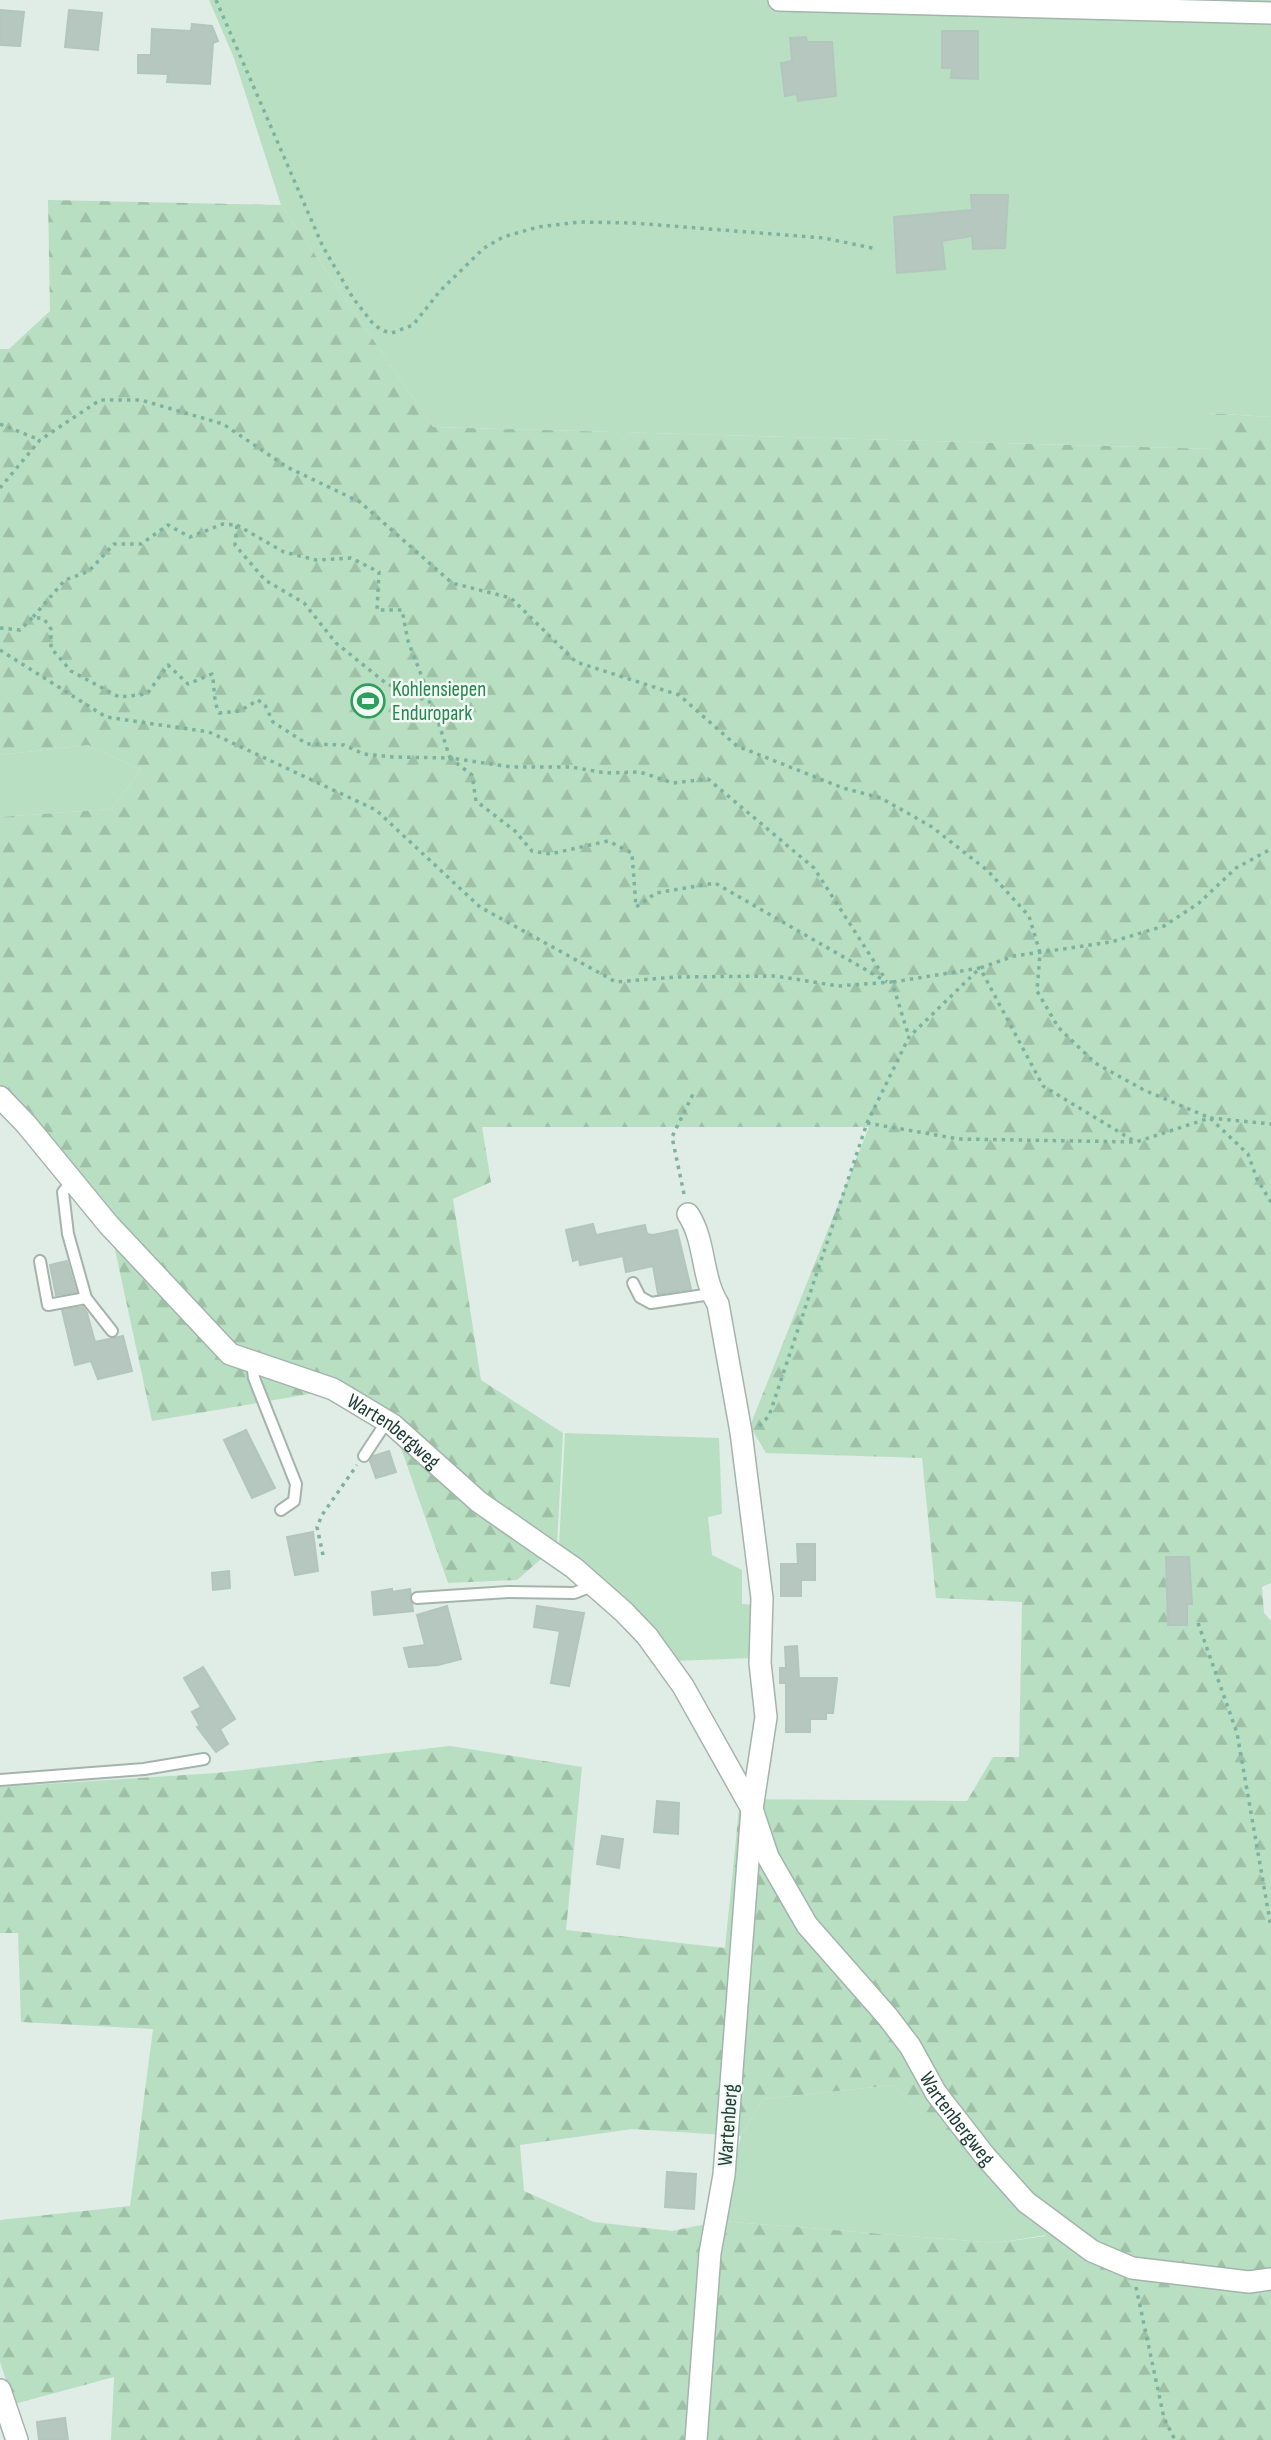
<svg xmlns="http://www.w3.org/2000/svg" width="1271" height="2440" font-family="'Sofia Sans Condensed',sans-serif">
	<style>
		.green { fill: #b8dfc1 }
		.forest { fill: url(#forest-firs); fill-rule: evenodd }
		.building { fill: #b5c7bf; stroke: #b2c6bd; stroke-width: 2 }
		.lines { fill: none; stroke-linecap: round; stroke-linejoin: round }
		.service-casing { stroke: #a3b4ad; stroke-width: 14 }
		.minor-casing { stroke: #a3b4ad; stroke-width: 24 }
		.path { stroke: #7eb2a0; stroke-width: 3.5; stroke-dasharray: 3.5 5; stroke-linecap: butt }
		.service { stroke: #fff; stroke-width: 10 }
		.minor { stroke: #fff; stroke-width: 21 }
		.labels { text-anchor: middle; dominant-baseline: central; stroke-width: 5; stroke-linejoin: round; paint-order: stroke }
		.leisure-label { font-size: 21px; fill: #27864d; stroke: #f1f9f5; text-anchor: start }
		.street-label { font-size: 21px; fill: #203e35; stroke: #f1f9f5 }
	</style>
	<defs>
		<pattern id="forest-firs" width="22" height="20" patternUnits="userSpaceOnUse" patternTransform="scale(1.75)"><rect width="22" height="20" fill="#b8dfc1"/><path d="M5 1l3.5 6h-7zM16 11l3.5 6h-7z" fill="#9ec0a6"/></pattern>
	</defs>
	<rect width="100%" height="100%" fill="#e0ece6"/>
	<g class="green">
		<polygon points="209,0 1271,0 1271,417 1208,413 1213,449 433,427 281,205 234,58"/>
		<polygon points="88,745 141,770 111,809 0,817 0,755"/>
		<polygon points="565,1433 719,1438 722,1514 708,1517 712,1555 742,1570 742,1604 756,1605 754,1658 673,1661 559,1546"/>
		<polygon points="894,2085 1047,2235 996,2243 721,2221 741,2136 763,2099"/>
	</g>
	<path class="forest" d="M 48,200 L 281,205 L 433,427 L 1213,449 L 1207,413 L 1271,417 L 1271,1583 L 1262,1587 L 1264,1613 L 1271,1621 L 1271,2440 L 111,2440 L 114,2377 L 14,2404 L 0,2362 L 0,2220 L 130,2206 L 153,2029 L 21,2022 L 18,1933 L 0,1933 L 0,1787 L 216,1773 L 450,1746 L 582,1767 L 566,1930 L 725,1948 L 740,1799 L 967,1801 L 993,1757 L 1019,1757 L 1022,1602 L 936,1598 L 922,1458 L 766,1453 L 750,1426 L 869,1127 L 482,1127 L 491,1182 L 453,1199 L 481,1380 L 563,1433 L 557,1545 L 517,1580 L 448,1583 L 393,1425 L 333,1390 L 152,1421 L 114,1245 L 0,1097 L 0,817 L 111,809 L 141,770 L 88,745 L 0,755 L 0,349 L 9,349 L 50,311 ZM 894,2085 L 1046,2236 L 996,2243 L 721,2221 L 672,2231 L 594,2222 L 524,2191 L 520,2145 L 632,2129 L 741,2136 L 763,2099 Z"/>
	<g class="building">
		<polygon points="0,10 24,12 20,46 0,45"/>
		<polygon points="69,10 102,13 98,50 65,47"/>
		<polygon points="192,24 212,26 218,41 213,43 210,84 167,82 168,74 138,73 138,55 151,55 152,29 191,31"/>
		<polygon points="942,31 978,31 978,79 951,78 952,68 942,68"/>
		<polygon points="806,37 807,42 832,42 836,96 798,101 797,94 785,96 781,63 792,61 790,38"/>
		<polygon points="971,195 1008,195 1005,248 973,249 972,236 942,241 945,269 897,273 894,217 972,210"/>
		<polygon points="593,1224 596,1235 645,1225 647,1234 653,1235 677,1230 691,1289 658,1294 653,1266 626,1272 623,1256 580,1265 579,1259 573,1261 566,1230"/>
		<polygon points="67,1261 76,1292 56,1295 50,1265"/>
		<polygon points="83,1307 87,1313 95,1342 123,1336 132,1371 98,1379 91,1361 75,1365 62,1310"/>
		<polygon points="246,1430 275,1488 252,1498 224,1440"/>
		<polygon points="389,1451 396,1472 376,1478 370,1461 373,1456"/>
		<polygon points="313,1532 318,1571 295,1575 287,1537"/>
		<polygon points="797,1544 815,1544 815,1580 801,1580 801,1596 781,1596 781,1564 798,1564"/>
		<polygon points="1166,1557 1189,1557 1192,1604 1187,1604 1187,1625 1168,1625"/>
		<polygon points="229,1571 230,1588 213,1590 212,1573"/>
		<polygon points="392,1589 392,1592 410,1589 413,1611 374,1615 372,1592"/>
		<polygon points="447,1606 461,1659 438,1665 409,1667 404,1648 425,1645 417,1615"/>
		<polygon points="537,1606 584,1613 569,1686 551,1683 560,1631 534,1627"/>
		<polygon points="797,1646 799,1678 837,1678 833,1713 826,1713 826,1719 810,1719 810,1732 786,1732 786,1683 780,1683 780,1668 786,1668 785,1647"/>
		<polygon points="203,1667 235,1719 220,1729 228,1744 216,1752 197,1727 200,1726 192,1712 201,1707 184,1678"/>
		<polygon points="657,1801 679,1803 678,1834 654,1832"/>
		<polygon points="602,1836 623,1839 619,1868 597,1864"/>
		<polygon points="667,2172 696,2174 694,2209 665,2207"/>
		<polygon points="65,2418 68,2440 39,2440 37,2422"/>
	</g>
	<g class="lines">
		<defs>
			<g id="service">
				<polyline points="71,1182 63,1192 68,1234 86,1298 112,1331"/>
				<polyline points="40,1261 48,1305 86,1298"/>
				<polyline points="633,1283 640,1297 651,1303 711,1294"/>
				<polyline points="252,1363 254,1378 296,1484 294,1501 281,1510"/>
				<polyline points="364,1456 387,1421"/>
				<polyline points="417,1598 508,1592 574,1593 595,1585"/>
				<polyline points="0,1780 144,1769 204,1759"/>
			</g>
			<g id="minor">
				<polyline points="779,0 1271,13"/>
				<path id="s1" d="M 0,1097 L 26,1124 L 108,1224 L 230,1354 L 333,1389 L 393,1425 L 479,1502 L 574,1568 L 624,1612 L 647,1636 L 683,1686 L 752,1809 L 768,1857 L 807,1925 L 887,2016 L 910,2046 L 936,2093 L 985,2156 L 1026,2202 L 1092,2251 L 1132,2268 L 1249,2282 L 1271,2279"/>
				<path d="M 688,1214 C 706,1241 701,1277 718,1304 L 741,1432 L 762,1598 L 760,1663 L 766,1717 L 752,1809 L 724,2175 L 710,2253 L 696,2440"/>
				<polyline points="0,2390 17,2440"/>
			</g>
		</defs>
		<use href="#service" class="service-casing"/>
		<use href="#minor" class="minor-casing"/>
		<g class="path">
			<polyline points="216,0 323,247 353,298 374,325 384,331 392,333 413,325 440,291 484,248 503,237 538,227 580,222 633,223 824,238 877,249"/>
			<polyline points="0,424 40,440"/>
			<polyline points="0,488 40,440 100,400 141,400 223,424 287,467 360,502 452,583 511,598 576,662 679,695 737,746 843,788 881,798 932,827 988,871 1029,916 1040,953 1037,991 1058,1027 1095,1063 1144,1090 1210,1118 1248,1154 1257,1179 1271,1202"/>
			<polyline points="237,525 284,552 316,560 351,558 379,572 377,610 402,610 408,641 432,703"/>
			<polyline points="33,617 65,580 89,571 114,544 141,544 168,525 190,537 223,524 237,525 235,545 265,580 304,603 336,643 387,684 432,703 450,758 512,767 571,767 606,773 640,772 673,783 708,779 814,868 886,980"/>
			<path d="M 0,628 L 20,630 L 33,617 L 44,619 L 51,629 L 51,648 L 71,671 L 119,697 L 147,694 L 168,665 L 188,684 L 212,674 C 215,688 213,700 219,713 L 240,711 L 258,700 L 265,705 L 273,722 L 307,744 L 344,745 L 364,754 L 393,757 L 450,758 L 472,775 L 476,801 L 515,831 L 532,851 L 550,854 L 608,841 L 632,853 L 636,907 L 656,893 L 715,883 L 887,982"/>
			<polyline points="0,650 106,717 209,732 376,810 480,907 616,982 675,977 776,976 838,986 892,982 909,1037"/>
			<polyline points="893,982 980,968 1043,1086 1134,1141"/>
			<polyline points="867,1123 959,1139 1136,1142 1210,1118 1271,1124"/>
			<polyline points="684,1194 672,1137 695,1090"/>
			<polyline points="759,1426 769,1416 867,1123 909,1037 980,968 1014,956 1111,942 1164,926 1199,903 1236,868 1271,849"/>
			<polyline points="323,1555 317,1527 322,1515 357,1465"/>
			<polyline points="1198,1623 1237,1733 1271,1927"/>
			<polyline points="1136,2287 1164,2418 1175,2440"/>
		</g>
		<use href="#service" class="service"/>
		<use href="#minor" class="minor"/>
	</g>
	<defs>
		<symbol id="stadium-ring" viewBox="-11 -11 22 22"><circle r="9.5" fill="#f1f9f5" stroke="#2e9e5b" stroke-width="1.5"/><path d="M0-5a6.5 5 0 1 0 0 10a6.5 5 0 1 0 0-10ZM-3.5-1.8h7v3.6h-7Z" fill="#2e9e5b"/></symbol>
	</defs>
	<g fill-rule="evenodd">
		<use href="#stadium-ring" x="349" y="682" width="38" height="38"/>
	</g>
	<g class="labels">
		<g class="leisure-label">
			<text x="392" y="689">Kohlensiepen<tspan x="392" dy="24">Enduropark</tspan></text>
		</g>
		<g class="street-label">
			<text stroke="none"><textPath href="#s1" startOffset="528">Wartenbergweg</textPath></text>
			<text stroke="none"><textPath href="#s1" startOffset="1432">Wartenbergweg</textPath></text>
			<text transform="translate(728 2125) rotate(-86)">Wartenberg</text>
		</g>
	</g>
</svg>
